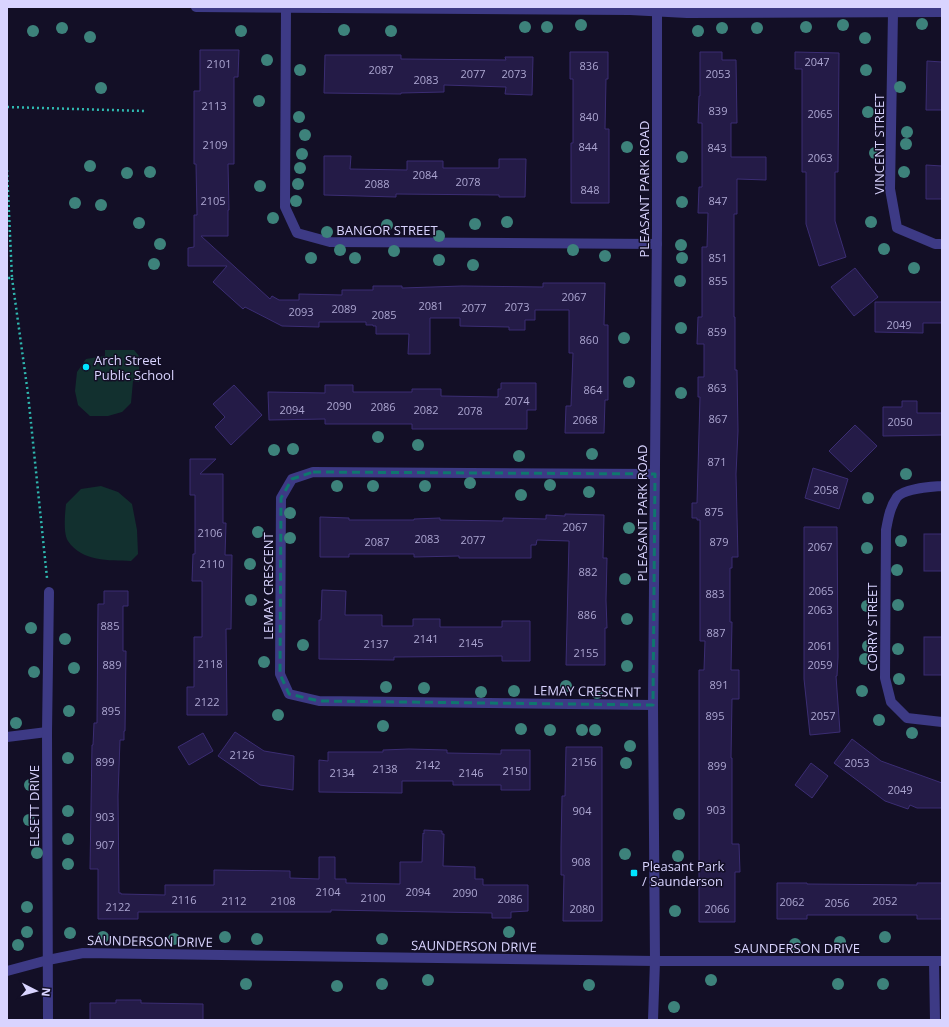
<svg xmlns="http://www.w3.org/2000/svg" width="949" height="1027" font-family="'Open Sans',sans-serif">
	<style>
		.green { fill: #12302f }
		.building { fill: #241b47; stroke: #3b2d73 }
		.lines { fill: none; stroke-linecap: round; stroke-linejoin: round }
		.path { stroke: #2fb8b0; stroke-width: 2.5; stroke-dasharray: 2 3; stroke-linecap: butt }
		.minor { stroke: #3d3a85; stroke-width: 10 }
		.tree { fill: #3d827b }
		.marked { fill: none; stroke: #0f766e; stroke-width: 3; stroke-dasharray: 8 5; stroke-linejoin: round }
		.poi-dot { fill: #00e5ff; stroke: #130f26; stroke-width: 1.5 }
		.labels { text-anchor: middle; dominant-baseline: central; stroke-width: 3; stroke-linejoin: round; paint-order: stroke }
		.number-label { font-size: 11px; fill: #aca6d1 }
		.street-label { font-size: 13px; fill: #d9d4ff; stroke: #130f26 }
		.poi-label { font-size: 13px; fill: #d9d4ff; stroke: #130f26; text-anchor: start }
	</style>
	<rect width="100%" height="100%" fill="#130f26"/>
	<g class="green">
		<polygon points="105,350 134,350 139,356 139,382 133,381 131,403 122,412 108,416 90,416 78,405 75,391 77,372 86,359 105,356"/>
		<path d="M 101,486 L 118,492 L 132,504 L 137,530 L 138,554 L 131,561 C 109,560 82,562 68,541 C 63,533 65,514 66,504 L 81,489 Z"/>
	</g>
	<g class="building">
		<polygon points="200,50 239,50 238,77 234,77 234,164 228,164 229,210 228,210 228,236 201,236 270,299 272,296 279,300 299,300 299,294 342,295 342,290 373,290 373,286 402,286 402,288 462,286 543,287 543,283 605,283 604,325 608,325 608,400 605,400 604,433 565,433 566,406 571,406 573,353 569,353 569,310 535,310 535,320 525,320 525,330 509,330 509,327 460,326 460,318 430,318 430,354 408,354 409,334 376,334 376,326 373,326 373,325 366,325 366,322 319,322 319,327 282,326 245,307 243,309 213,282 227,266 188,266 188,248 194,247 194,215 197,215 196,164 194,164 194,91 200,91"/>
		<polygon points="570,52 608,52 608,79 606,79 605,129 609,129 609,203 571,203 571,143 573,143 573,79 570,79"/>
		<polygon points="700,52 722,52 722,60 736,60 737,123 731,123 731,157 766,157 766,180 737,179 737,214 734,214 734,317 735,317 735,370 737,370 738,431 736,474 738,557 732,557 732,568 730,568 730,622 732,622 731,670 739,670 739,699 732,699 731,758 732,758 732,844 739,844 740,872 735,872 735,922 699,922 699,670 704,670 705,641 700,641 700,520 697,520 697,518 692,518 692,503 697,503 700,397 698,397 698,377 704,377 704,344 697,344 698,317 702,317 702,247 707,247 708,213 698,213 699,187 702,187 702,123 698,123 699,96 700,96"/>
		<polygon points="795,52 839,53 838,172 835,172 835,221 846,257 819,266 806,224 806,172 802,172 802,69 795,69"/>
		<polygon points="325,55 401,55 401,59 506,60 505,57 533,57 532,95 505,94 506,87 444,85 444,92 401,93 401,94 324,93"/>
		<polygon points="927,61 942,62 942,110 926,110"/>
		<polygon points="324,156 351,156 350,169 407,170 407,161 443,161 443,168 499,168 499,159 526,159 525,197 499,197 499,195 396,194 396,197 324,195"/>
		<polygon points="926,165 942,166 942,199 926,199"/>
		<polygon points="855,268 878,297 854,316 831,287"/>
		<polygon points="875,302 942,302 942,323 923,323 923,333 875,332"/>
		<polygon points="501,383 536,383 536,410 527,410 527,429 412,429 412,424 325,424 325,419 269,420 268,392 325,393 325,385 353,385 353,392 412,392 412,389 441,389 441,396 498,397 498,389 501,389"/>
		<polygon points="234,385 262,415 231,445 215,427 225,417 213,404"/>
		<polygon points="902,401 917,401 917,413 942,413 942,435 883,436 883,407 902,407"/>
		<polygon points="855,425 877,446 851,472 829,451"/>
		<polygon points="190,459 216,459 200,474 223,474 223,523 226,523 225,555 232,555 231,629 226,629 227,715 187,715 187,687 194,687 194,637 202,637 202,581 192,581 193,554 195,554 195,495 190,495"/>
		<polygon points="813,468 848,479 839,509 805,498"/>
		<polygon points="565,514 604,515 603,558 607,558 606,600 607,628 605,628 605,665 566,665 569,541 537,540 536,545 531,545 531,558 459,558 459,556 414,557 414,554 349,554 349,557 320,557 320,517 349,518 349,520 414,520 414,519 440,518 440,520 503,521 503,518 546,519 546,515 565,516"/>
		<polygon points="804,527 837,527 838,657 837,676 836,676 840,732 810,735 804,679"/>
		<rect x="924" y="534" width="18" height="37"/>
		<polygon points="322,590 346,591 345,615 382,615 382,626 413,626 413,619 440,619 440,627 502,627 502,621 530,621 530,661 502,661 502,656 394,657 394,660 319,659 319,620 321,620"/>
		<polygon points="104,591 128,591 128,606 123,606 123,651 126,651 125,731 124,731 124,740 120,740 118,796 119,893 121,893 121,894 165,895 165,885 214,885 214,870 290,871 290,878 319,879 319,857 335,857 335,879 346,879 346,883 400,884 400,862 422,862 423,833 424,834 424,830 442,831 442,834 444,834 443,866 475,867 475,879 483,879 483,885 528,885 528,911 511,912 511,918 492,918 492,913 331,910 331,912 138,912 138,919 98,919 98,869 90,869 92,745 93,745 94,723 97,723 98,604 104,604"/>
		<rect x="924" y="637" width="18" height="38"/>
		<polygon points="235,732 264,751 294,756 293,790 260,785 218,756"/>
		<polygon points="203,733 213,751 189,765 178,747"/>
		<polygon points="852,739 881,761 942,783 942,808 917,808 910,805 908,809 885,801 834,763"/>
		<polygon points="566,747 602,747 602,921 563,921 564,875 561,875 561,848 562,796 565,796"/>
		<polygon points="409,749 447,750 447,753 501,754 501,750 530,750 530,790 501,790 501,785 453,785 453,781 402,781 402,793 319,792 319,760 328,761 328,752 383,752 383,750"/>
		<polygon points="811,763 828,776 812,798 795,785"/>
		<polygon points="777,883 807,883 807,884 917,885 917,883 942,883 942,919 917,919 917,915 807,915 807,919 777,919"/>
		<polygon points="116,1000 141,1000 141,1003 203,1004 203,1020 90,1020 90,1003 116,1003"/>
	</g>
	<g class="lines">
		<g class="path">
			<polyline points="7,107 144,111"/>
			<polyline points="7,170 12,278 7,278"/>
			<polyline points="12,278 28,394 47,578"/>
		</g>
		<g class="minor">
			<polyline points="196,7 630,10 687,13 942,12"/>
			<polyline points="286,8 285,207 297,233 330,242 657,244"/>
			<polyline points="893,12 890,189 897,228 935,244 942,244"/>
			<path d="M 942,486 C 931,487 905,488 897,497 C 890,507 888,519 886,530 L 885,678 L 891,702 L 907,718 L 942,722"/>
			<polyline points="653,705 319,701 289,694 280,674 281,498 292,479 313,472 655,474"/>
			<polyline points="7,737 47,732"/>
			<polyline points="934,961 935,1020"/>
			<polyline points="7,971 48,960 83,953 655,961 942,961"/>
			<polyline points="48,1020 47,732 49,592"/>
			<polyline points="653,1020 655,961 653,705 657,228 657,7"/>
		</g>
	</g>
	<g class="tree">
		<circle cx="922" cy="24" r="6"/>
		<circle cx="581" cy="25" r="6"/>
		<circle cx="843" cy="25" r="6"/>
		<circle cx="525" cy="27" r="6"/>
		<circle cx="547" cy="27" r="6"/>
		<circle cx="806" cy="27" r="6"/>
		<circle cx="62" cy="28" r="6"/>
		<circle cx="722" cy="28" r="6"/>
		<circle cx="757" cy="28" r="6"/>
		<circle cx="344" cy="30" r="6"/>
		<circle cx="33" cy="31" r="6"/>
		<circle cx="241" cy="31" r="6"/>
		<circle cx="391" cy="31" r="6"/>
		<circle cx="698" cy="31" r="6"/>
		<circle cx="90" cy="37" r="6"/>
		<circle cx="865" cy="38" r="6"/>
		<circle cx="267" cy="60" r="6"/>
		<circle cx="300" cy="70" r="6"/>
		<circle cx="866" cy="70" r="6"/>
		<circle cx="900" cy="87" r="6"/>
		<circle cx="101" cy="88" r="6"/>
		<circle cx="259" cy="101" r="6"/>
		<circle cx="868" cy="112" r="6"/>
		<circle cx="299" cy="117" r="6"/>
		<circle cx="907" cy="132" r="6"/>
		<circle cx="305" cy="135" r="6"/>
		<circle cx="906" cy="144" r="6"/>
		<circle cx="627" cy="147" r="6"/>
		<circle cx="875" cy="153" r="6"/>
		<circle cx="302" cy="154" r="6"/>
		<circle cx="682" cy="157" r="6"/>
		<circle cx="90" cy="166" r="6"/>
		<circle cx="300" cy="168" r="6"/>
		<circle cx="150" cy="172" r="6"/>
		<circle cx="904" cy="172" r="6"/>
		<circle cx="127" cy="173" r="6"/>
		<circle cx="298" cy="184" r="6"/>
		<circle cx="260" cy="186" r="6"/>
		<circle cx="296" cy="201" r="6"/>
		<circle cx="682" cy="202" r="6"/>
		<circle cx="75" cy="203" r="6"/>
		<circle cx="101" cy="205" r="6"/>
		<circle cx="273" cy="218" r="6"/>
		<circle cx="507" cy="222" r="6"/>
		<circle cx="871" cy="222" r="6"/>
		<circle cx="139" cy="223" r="6"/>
		<circle cx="475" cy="224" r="6"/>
		<circle cx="387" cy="225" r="6"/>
		<circle cx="327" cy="232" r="6"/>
		<circle cx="439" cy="236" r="6"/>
		<circle cx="160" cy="244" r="6"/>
		<circle cx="681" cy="245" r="6"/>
		<circle cx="884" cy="249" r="6"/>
		<circle cx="340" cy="250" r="6"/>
		<circle cx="573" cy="250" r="6"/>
		<circle cx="394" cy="251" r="6"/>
		<circle cx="605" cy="256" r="6"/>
		<circle cx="311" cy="258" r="6"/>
		<circle cx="355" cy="258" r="6"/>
		<circle cx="682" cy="258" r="6"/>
		<circle cx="439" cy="260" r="6"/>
		<circle cx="154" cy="264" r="6"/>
		<circle cx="473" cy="265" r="6"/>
		<circle cx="914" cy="268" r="6"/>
		<circle cx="680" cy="281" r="6"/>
		<circle cx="681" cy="328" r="6"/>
		<circle cx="624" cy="338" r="6"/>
		<circle cx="629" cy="382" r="6"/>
		<circle cx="681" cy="393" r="6"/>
		<circle cx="378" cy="437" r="6"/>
		<circle cx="418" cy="445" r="6"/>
		<circle cx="293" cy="449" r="6"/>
		<circle cx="274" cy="450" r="6"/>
		<circle cx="592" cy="454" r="6"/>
		<circle cx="519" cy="456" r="6"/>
		<circle cx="906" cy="474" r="6"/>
		<circle cx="470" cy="483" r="6"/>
		<circle cx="550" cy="485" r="6"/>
		<circle cx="337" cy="486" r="6"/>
		<circle cx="373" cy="486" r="6"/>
		<circle cx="425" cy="486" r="6"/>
		<circle cx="589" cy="492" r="6"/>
		<circle cx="521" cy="495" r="6"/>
		<circle cx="868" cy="498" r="6"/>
		<circle cx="290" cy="513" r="6"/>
		<circle cx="629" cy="528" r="6"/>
		<circle cx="258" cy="532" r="6"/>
		<circle cx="290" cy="538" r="6"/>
		<circle cx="901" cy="541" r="6"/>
		<circle cx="867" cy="548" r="6"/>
		<circle cx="250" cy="564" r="6"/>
		<circle cx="897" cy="570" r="6"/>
		<circle cx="625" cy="579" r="6"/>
		<circle cx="251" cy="600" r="6"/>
		<circle cx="898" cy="605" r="6"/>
		<circle cx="867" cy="606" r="6"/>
		<circle cx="627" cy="619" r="6"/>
		<circle cx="31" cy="628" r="6"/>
		<circle cx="65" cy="639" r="6"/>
		<circle cx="303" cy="645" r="6"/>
		<circle cx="868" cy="646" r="6"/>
		<circle cx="898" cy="649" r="6"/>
		<circle cx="865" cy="659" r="6"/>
		<circle cx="264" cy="662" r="6"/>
		<circle cx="627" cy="666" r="6"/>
		<circle cx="74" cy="668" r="6"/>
		<circle cx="34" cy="672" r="6"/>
		<circle cx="899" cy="679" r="6"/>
		<circle cx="566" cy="686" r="6"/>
		<circle cx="386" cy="687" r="6"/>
		<circle cx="424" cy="688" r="6"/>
		<circle cx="514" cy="691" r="6"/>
		<circle cx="862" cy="691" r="6"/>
		<circle cx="481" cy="692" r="6"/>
		<circle cx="597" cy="693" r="6"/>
		<circle cx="69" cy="711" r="6"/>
		<circle cx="278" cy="715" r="6"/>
		<circle cx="879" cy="720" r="6"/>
		<circle cx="16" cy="723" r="6"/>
		<circle cx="383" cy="726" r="6"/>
		<circle cx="521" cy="729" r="6"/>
		<circle cx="550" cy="730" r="6"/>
		<circle cx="582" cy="730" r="6"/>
		<circle cx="595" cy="730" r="6"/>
		<circle cx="912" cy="733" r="6"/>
		<circle cx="630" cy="746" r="6"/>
		<circle cx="68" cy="758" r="6"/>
		<circle cx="626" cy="763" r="6"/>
		<circle cx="30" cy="785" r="6"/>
		<circle cx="68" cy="811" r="6"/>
		<circle cx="679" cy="814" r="6"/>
		<circle cx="29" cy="820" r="6"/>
		<circle cx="68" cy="839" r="6"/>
		<circle cx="37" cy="853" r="6"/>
		<circle cx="625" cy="854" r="6"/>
		<circle cx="678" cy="856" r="6"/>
		<circle cx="68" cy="864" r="6"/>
		<circle cx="27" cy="907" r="6"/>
		<circle cx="675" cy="911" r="6"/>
		<circle cx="27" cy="932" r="6"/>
		<circle cx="509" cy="932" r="6"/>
		<circle cx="70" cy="933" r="6"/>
		<circle cx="103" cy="937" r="6"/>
		<circle cx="225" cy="937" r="6"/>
		<circle cx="885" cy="937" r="6"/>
		<circle cx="174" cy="939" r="6"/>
		<circle cx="257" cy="939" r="6"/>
		<circle cx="382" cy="939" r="6"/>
		<circle cx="840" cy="942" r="6"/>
		<circle cx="795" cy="944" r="6"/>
		<circle cx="18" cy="945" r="6"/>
		<circle cx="428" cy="980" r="6"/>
		<circle cx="711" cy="980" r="6"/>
		<circle cx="246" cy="984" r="6"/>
		<circle cx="382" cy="984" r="6"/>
		<circle cx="838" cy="984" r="6"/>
		<circle cx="883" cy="984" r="6"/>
		<circle cx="589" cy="985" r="6"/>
		<circle cx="337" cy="986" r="6"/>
		<circle cx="674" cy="1007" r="6"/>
	</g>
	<path class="marked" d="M 313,472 L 655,474 L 653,705 L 319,701 L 289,694 L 280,674 L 281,498 L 292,479 Z"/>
	<g class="poi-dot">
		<circle cx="86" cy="367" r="4"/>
		<rect x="630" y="869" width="8" height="8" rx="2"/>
	</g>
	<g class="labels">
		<g class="number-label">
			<text x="817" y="61">2047</text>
			<text x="219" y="63">2101</text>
			<text x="589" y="65">836</text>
			<text x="381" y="69">2087</text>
			<text x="473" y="73">2077</text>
			<text x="514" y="73">2073</text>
			<text x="718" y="73">2053</text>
			<text x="426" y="79">2083</text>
			<text x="214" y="105">2113</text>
			<text x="718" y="110">839</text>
			<text x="820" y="113">2065</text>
			<text x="589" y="116">840</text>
			<text x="215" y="144">2109</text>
			<text x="588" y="146">844</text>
			<text x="717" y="147">843</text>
			<text x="820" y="157">2063</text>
			<text x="425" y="174">2084</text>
			<text x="468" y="181">2078</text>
			<text x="377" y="183">2088</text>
			<text x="590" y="189">848</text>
			<text x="213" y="200">2105</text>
			<text x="718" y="200">847</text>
			<text x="718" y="257">851</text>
			<text x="718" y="280">855</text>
			<text x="574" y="296">2067</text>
			<text x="431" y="305">2081</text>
			<text x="517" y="306">2073</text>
			<text x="474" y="307">2077</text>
			<text x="344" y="308">2089</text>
			<text x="301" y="311">2093</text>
			<text x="384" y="314">2085</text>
			<text x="899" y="324">2049</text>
			<text x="717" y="331">859</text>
			<text x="589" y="339">860</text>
			<text x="717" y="387">863</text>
			<text x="593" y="389">864</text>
			<text x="517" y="400">2074</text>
			<text x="339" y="405">2090</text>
			<text x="383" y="406">2086</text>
			<text x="292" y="409">2094</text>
			<text x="426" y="409">2082</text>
			<text x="470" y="410">2078</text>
			<text x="718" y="418">867</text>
			<text x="585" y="419">2068</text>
			<text x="900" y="421">2050</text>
			<text x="717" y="461">871</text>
			<text x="826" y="489">2058</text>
			<text x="714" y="511">875</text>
			<text x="575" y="526">2067</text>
			<text x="210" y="532">2106</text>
			<text x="427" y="538">2083</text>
			<text x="473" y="539">2077</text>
			<text x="377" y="541">2087</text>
			<text x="719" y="541">879</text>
			<text x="820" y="546">2067</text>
			<text x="212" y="563">2110</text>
			<text x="588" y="571">882</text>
			<text x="821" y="590">2065</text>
			<text x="715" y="593">883</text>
			<text x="820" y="609">2063</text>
			<text x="587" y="614">886</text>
			<text x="110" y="625">885</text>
			<text x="716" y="632">887</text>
			<text x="426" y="638">2141</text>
			<text x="471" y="642">2145</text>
			<text x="376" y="643">2137</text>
			<text x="820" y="645">2061</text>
			<text x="586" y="652">2155</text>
			<text x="210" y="663">2118</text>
			<text x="112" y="664">889</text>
			<text x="820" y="664">2059</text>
			<text x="719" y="684">891</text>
			<text x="207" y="701">2122</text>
			<text x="111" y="710">895</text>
			<text x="715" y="715">895</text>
			<text x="823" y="715">2057</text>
			<text x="242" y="754">2126</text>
			<text x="105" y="761">899</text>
			<text x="584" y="761">2156</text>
			<text x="857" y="762">2053</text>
			<text x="428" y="764">2142</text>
			<text x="717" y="765">899</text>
			<text x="385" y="768">2138</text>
			<text x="515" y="770">2150</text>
			<text x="342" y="772">2134</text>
			<text x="471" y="772">2146</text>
			<text x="900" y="789">2049</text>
			<text x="716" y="809">903</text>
			<text x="582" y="810">904</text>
			<text x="105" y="816">903</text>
			<text x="105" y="844">907</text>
			<text x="581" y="861">908</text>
			<text x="328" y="891">2104</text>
			<text x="418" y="891">2094</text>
			<text x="465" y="892">2090</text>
			<text x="373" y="897">2100</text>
			<text x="510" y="898">2086</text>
			<text x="184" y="899">2116</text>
			<text x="234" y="900">2112</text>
			<text x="283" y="900">2108</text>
			<text x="885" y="900">2052</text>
			<text x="792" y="901">2062</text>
			<text x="837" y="902">2056</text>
			<text x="118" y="906">2122</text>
			<text x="582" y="908">2080</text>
			<text x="717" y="908">2066</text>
		</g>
		<g class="street-label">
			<text transform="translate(879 144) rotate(-90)">VINCENT STREET</text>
			<text transform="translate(644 189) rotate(-90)">PLEASANT PARK ROAD</text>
			<text x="387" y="230">BANGOR STREET</text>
			<text transform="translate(642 513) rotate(-90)">PLEASANT PARK ROAD</text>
			<text transform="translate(268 586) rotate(-90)">LEMAY CRESCENT</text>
			<text transform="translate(872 627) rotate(-90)">CORRY STREET</text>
			<text transform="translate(587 691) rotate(1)">LEMAY CRESCENT</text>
			<text transform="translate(34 806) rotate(-90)">ELSETT DRIVE</text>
			<text transform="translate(150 941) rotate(1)">SAUNDERSON DRIVE</text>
			<text transform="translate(474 946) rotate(1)">SAUNDERSON DRIVE</text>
			<text x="797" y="948">SAUNDERSON DRIVE</text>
		</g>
		<g class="poi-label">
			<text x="94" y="360">Arch Street<tspan x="94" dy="15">Public School</tspan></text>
			<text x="642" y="866">Pleasant Park<tspan x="642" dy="15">/ Saunderson</tspan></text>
		</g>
	</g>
	<rect width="949" height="1027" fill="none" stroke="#d9d4ff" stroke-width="16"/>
	<g transform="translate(36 991) rotate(96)" stroke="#130f26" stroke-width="3" paint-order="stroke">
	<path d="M0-3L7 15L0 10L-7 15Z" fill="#d9d4ff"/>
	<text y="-6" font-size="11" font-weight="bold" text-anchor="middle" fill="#d9d4ff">N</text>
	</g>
</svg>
